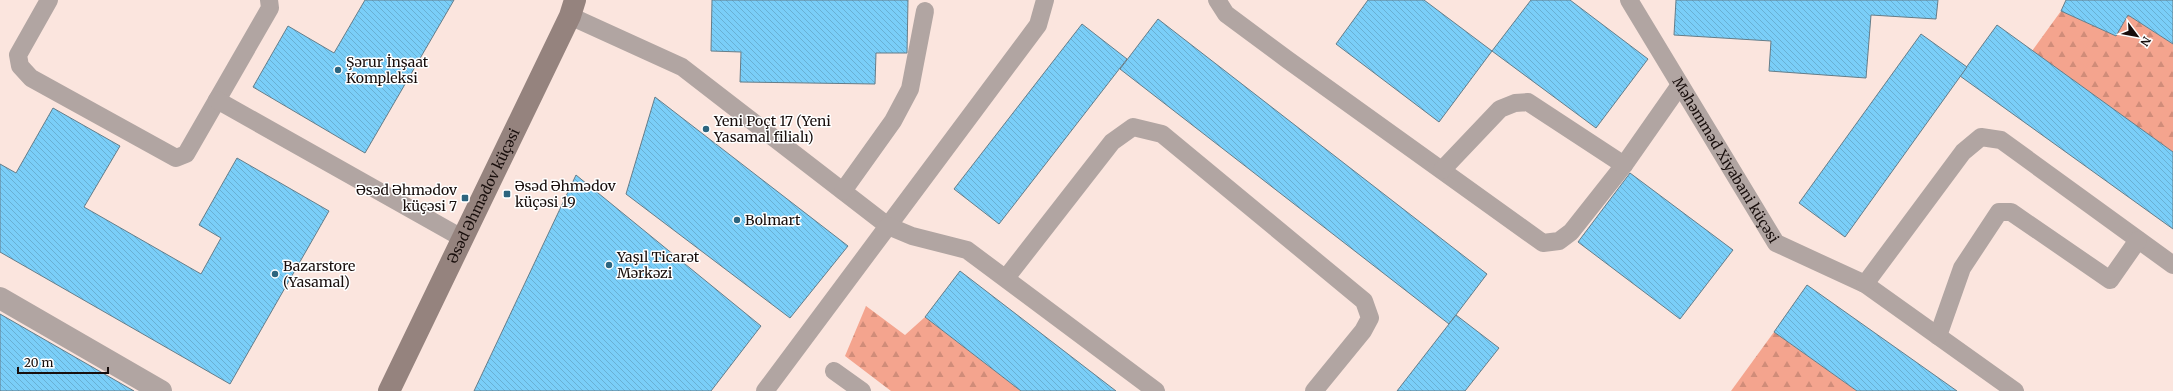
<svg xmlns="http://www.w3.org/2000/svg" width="2173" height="391" font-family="Merriweather,serif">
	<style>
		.forest { fill: url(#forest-firs) }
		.building { fill: url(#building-back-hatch); stroke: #657d89 }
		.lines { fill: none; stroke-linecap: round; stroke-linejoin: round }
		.lane { stroke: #b1a5a2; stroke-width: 18 }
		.street { stroke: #b1a5a2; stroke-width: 22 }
		.secondary { stroke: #95837e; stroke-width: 22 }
		.poi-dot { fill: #2c647e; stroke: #fff; stroke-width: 1.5 }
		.labels { text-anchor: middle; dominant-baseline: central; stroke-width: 3; stroke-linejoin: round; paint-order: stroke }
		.poi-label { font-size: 14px; fill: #180e0c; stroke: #fff; text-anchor: start }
		.street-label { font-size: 14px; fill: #180e0c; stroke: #fff }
	</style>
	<defs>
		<pattern id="forest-firs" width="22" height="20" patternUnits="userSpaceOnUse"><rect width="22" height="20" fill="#f4a48e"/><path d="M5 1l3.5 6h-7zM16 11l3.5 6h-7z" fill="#d08c79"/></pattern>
		<pattern id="building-back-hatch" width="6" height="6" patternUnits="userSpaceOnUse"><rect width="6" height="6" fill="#7acef8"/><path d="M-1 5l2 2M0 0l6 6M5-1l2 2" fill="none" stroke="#69b0d3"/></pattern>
	</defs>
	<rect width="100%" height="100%" fill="#fbe5de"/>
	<g class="forest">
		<polygon points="2061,11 2116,36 2128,15 2173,44 2173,152 2032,51"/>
		<polygon points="866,306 905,335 925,317 1021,391 891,391 845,356"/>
		<polygon points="1774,332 1857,391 1731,391"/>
	</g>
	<g class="building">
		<polygon points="365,0 454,0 365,153 253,87 288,26 334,53"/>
		<polygon points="712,0 908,0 907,53 876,53 875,84 740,82 741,52 711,51"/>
		<polygon points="1368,0 1424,0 1492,51 1439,122 1336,44"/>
		<polygon points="1531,0 1570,0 1648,59 1596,128 1492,51"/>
		<polygon points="1676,0 1938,0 1936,19 1871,15 1866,78 1769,71 1771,41 1674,35"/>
		<polygon points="2066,0 2173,0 2173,44 2128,15 2116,36 2061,11"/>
		<polygon points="1158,19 1487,274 1449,324 1120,69"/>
		<polygon points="1082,24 1127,59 999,224 954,189"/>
		<polygon points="1997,25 2173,152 2173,229 1960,76"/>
		<polygon points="1921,34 1967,67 1845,237 1799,203"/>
		<polygon points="655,97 848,246 790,318 626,194"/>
		<polygon points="53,108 120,146 84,207 201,274 221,238 199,225 237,158 329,211 230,384 0,252 0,164 16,173"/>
		<polygon points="1630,173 1733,250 1680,319 1578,242"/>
		<polygon points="576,175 761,326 711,391 474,391"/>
		<polygon points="960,271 1116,391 1021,391 925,317"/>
		<polygon points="1807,285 1957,391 1857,391 1774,332"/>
		<polygon points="0,314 134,391 0,391"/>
		<polygon points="1456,315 1499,348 1465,391 1397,391"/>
	</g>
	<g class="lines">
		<g class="lane">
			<polyline points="49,0 18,55 20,66 31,78 176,158 186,154 270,8 269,0"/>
			<polyline points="1217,0 1226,14 1288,60 1543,243 1559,241 1571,232 1624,165 1680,85"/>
			<path id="s1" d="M 1629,0 L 1776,243 L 1865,284 L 2015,391"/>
			<polyline points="570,16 682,67 888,226 1038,25 1045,0"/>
			<polyline points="217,100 462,238"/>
			<polyline points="1442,170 1500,109 1515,103 1528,102 1624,165"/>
			<polyline points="843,191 893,121 910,89 925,11"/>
			<polyline points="1006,278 1112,142 1133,127 1162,134 1364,301 1370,318 1363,331 1314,391"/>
			<polyline points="1865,284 1963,152 1981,137 2001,140 2173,265"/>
			<polyline points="1938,336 1962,268 1999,212 2011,212 2110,280 2138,240"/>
			<polyline points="834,371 862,391"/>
			<polyline points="765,391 888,226 912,236 967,250 1156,391"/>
		</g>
		<polyline class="street" points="0,298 161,391"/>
		<path class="secondary" id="s2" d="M 389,391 L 570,16 L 575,0"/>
	</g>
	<g class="poi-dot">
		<circle cx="338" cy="70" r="4"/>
		<circle cx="706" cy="129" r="4"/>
		<rect x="503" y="190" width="8" height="8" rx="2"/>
		<rect x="461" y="194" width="8" height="8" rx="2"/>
		<circle cx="737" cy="220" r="4"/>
		<circle cx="609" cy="265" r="4"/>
		<circle cx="275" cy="274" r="4"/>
	</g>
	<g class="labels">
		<g class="poi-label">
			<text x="346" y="62">Şərur İnşaat<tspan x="346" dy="16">Kompleksi</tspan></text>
			<text x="714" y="121">Yeni Poçt 17 (Yeni<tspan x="714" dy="16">Yasamal filialı)</tspan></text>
			<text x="515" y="186">Əsəd Əhmədov<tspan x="515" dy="16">küçəsi 19</tspan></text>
			<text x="457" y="190" text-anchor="end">Əsəd Əhmədov<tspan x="457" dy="16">küçəsi 7</tspan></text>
			<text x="745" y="220">Bolmart</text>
			<text x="617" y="257">Yaşıl Ticarət<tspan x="617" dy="16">Mərkəzi</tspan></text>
			<text x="283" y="266">Bazarstore<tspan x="283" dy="16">(Yasamal)</tspan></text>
		</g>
		<g class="street-label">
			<text stroke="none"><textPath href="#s1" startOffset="187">Məhəmməd Xiyabani küçəsi</textPath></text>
			<text stroke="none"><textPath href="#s2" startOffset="217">Əsəd Əhmədov küçəsi</textPath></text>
		</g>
	</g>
	<g transform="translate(2137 36) rotate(122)" stroke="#ffffff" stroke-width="3" paint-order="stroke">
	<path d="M0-3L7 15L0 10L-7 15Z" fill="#180e0c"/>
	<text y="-6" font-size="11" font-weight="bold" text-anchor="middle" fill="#180e0c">N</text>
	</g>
	<path d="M18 367v6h90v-6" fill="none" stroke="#180e0c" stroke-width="2"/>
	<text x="24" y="367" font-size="12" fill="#180e0c" stroke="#ffffff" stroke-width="3" paint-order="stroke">20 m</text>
</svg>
